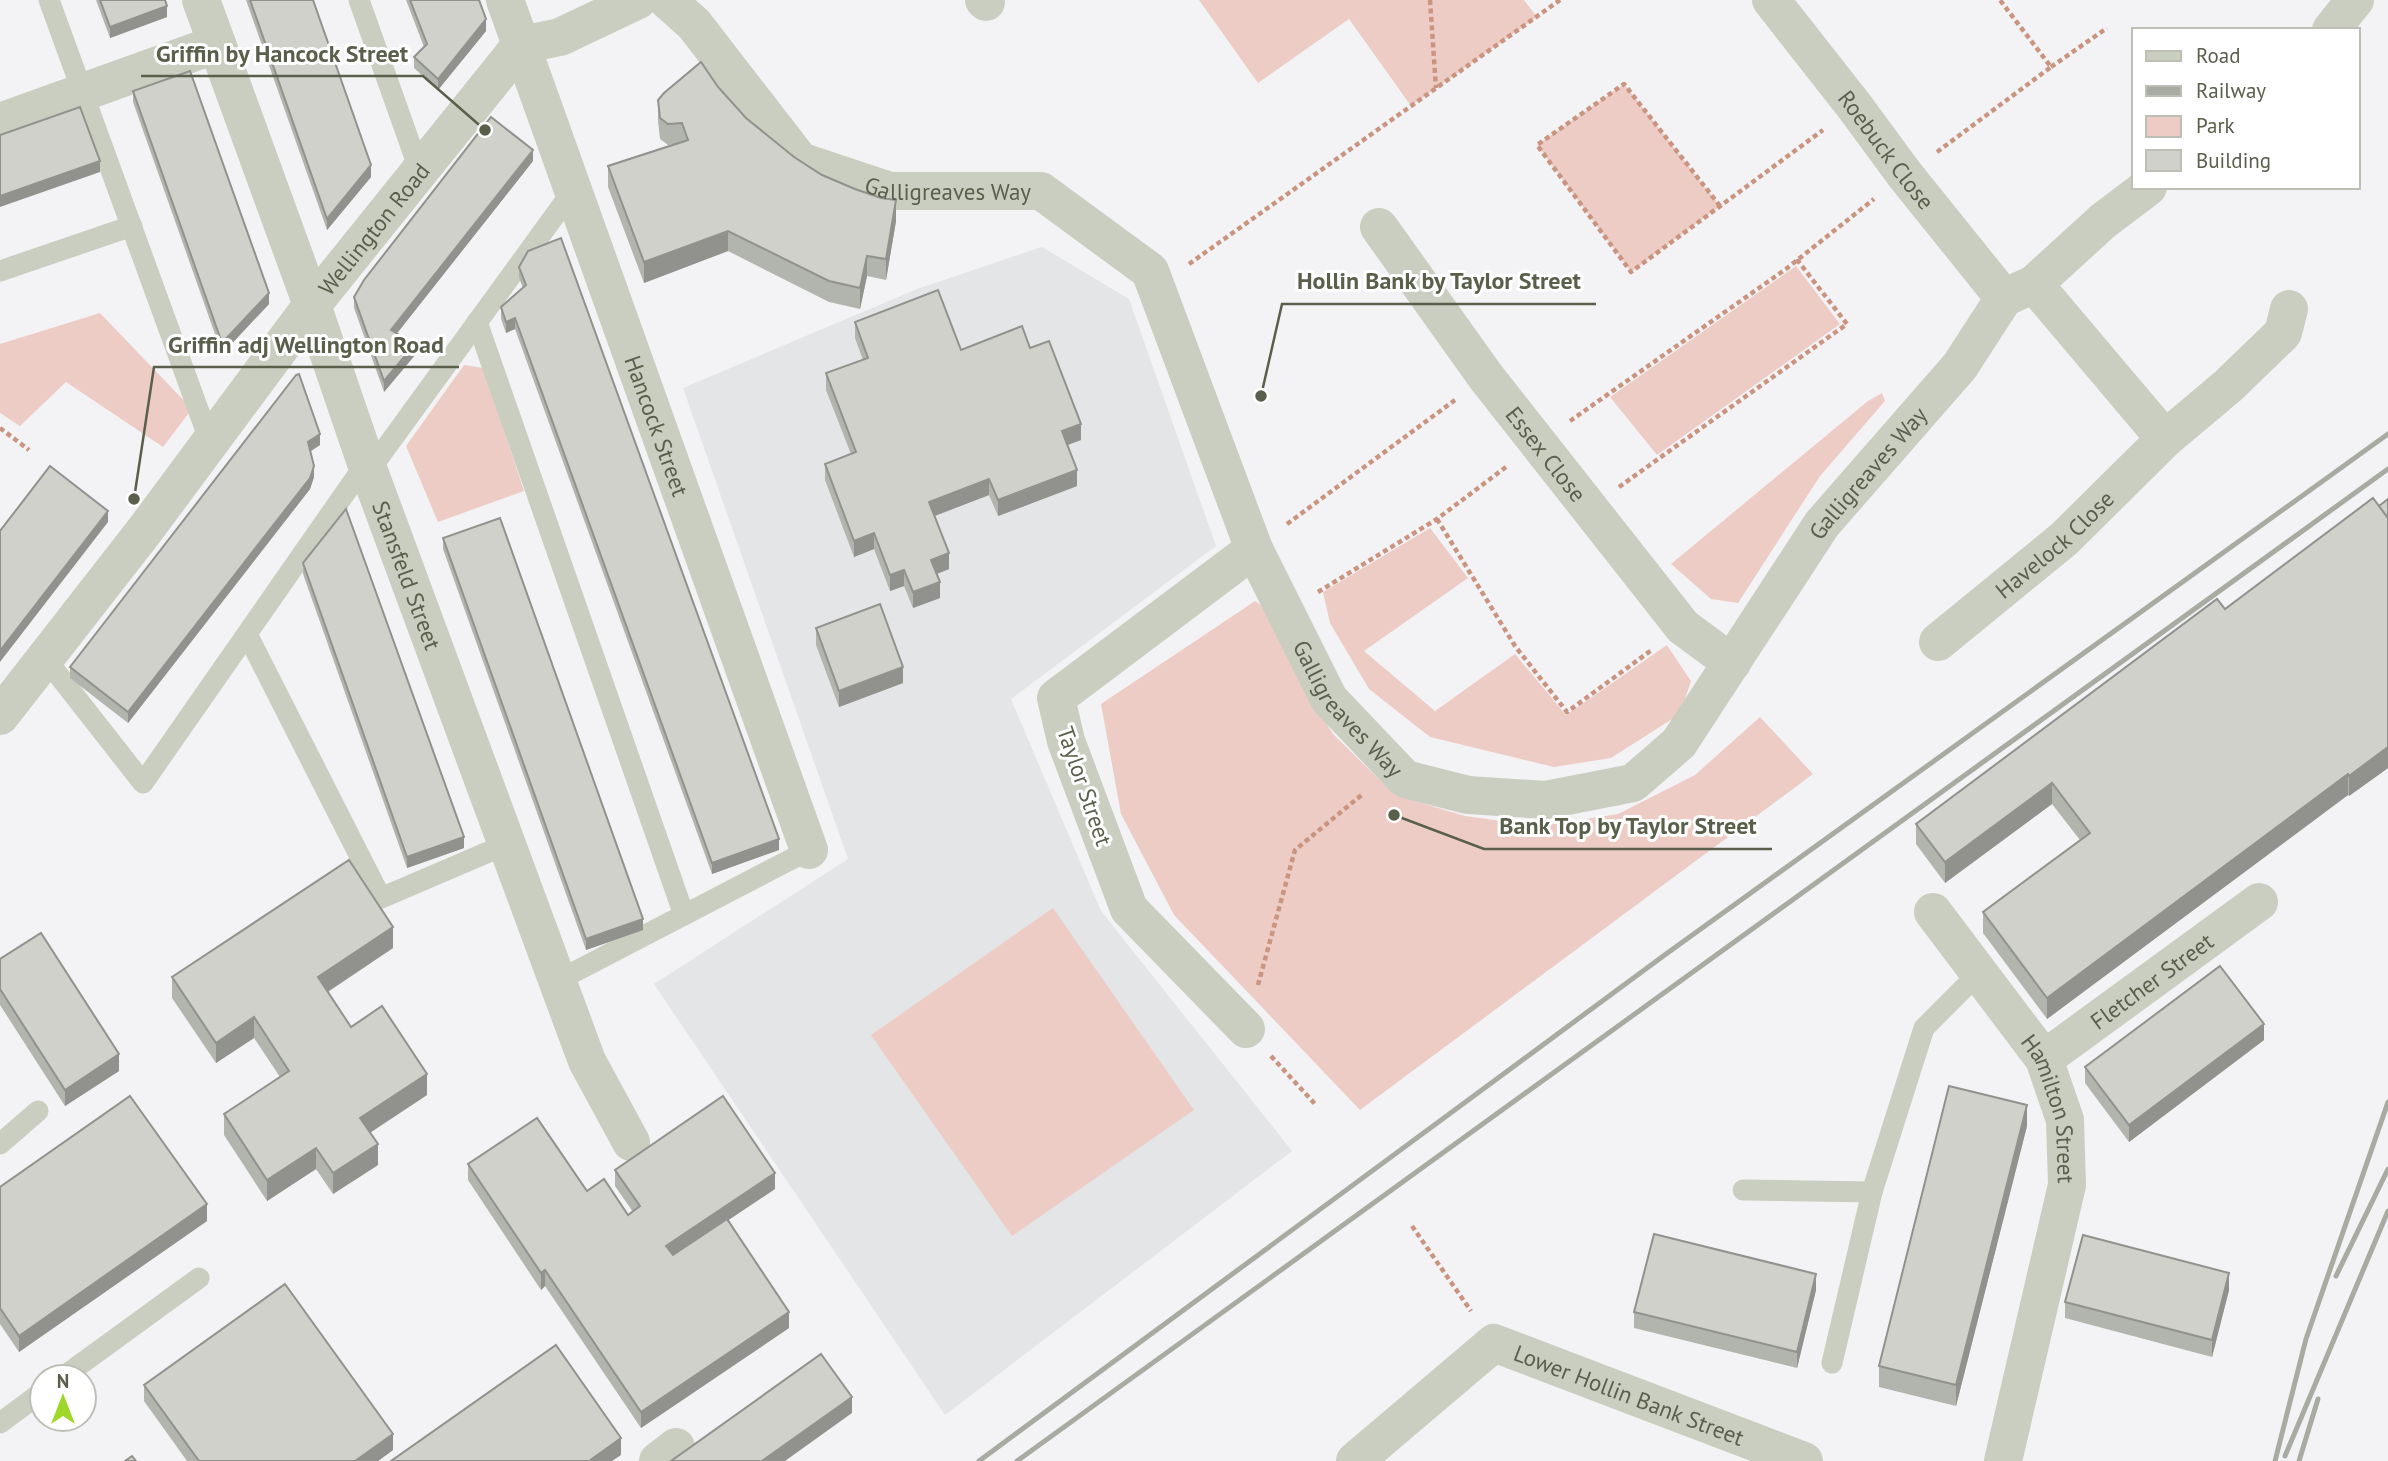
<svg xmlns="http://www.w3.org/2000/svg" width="2388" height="1461" font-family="'PT Sans',sans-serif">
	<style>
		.education { fill: #e4e5e6 }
		.green { fill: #edccc6 }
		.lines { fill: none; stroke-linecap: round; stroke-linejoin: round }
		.path { stroke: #c99480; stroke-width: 4.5; stroke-dasharray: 5 3.5; stroke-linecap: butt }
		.service { stroke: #cacec0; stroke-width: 21 }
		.minor { stroke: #cacec0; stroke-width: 38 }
		.rail { stroke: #a8aba2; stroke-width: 5 }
		.wall { fill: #b2b4ae }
		.shaded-wall { fill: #91928d }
		.building { fill: #cfd1ca; stroke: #91928d; stroke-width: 2 }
		.labels { text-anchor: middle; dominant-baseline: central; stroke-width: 6; stroke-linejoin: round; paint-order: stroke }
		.street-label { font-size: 23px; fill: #5a5f4c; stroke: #fff }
		.leader { fill: none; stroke: #5a5f4c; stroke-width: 2.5 }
		.callout-dot { fill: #5a5f4c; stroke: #fff; stroke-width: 2.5 }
		.callout-label { font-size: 24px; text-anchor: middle; font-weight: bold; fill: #5a5f4c; stroke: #fff; stroke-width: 6; stroke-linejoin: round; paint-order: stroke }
	</style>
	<rect width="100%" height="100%" fill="#f3f3f5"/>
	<polygon class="education" points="1042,247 1129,299 1216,546 1011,699 1101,911 1292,1151 945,1415 654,984 848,859 683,388 917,289"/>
	<g class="green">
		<polygon points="1199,0 1524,0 1537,17 1411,106 1349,19 1258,83"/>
		<polygon points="1624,84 1720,206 1631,272 1537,145"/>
		<polygon points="1796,266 1840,324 1657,455 1610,397"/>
		<polygon points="100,313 192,409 163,447 66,382 20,426 0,413 0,344"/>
		<polygon points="464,365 483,368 524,491 438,522 406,446"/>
		<polygon points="1882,393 1885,401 1820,476 1738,603 1711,599 1671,564 1868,401"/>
		<polygon points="1430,528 1468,578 1364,651 1435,711 1515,654 1566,715 1667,645 1691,681 1680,714 1611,758 1554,767 1430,737 1369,689 1330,623 1323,592"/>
		<polygon points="1255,601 1271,612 1295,672 1333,734 1395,795 1465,816 1540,826 1618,814 1695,775 1760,717 1813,774 1360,1110 1174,915 1121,814 1101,704"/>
		<polygon points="1053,908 1194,1110 1012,1236 871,1035"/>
	</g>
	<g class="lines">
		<g class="path">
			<polyline points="1430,0 1436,88"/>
			<polyline points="2051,67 2107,28"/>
			<polyline points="1937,152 2051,67 2000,0"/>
			<polyline points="1720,206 1624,84 1537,145 1631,272 1823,130"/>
			<polyline points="1189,264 1560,0"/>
			<polyline points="1570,421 1786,269 1874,199"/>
			<polyline points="0,428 29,450"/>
			<polyline points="1619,487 1847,324 1798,261 1796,262"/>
			<polyline points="1437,519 1515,646 1567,712 1653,649"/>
			<polyline points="1287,524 1455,400"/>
			<polyline points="1318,592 1437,519 1506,467"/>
			<polyline points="1258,985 1295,850 1364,793"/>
			<polyline points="1271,1056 1315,1104"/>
			<polyline points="1412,1226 1471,1311"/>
		</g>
		<g class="service">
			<polyline points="49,0 210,442"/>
			<polyline points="359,0 420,172"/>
			<polyline points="0,271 132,226"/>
			<polyline points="477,322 684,915"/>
			<polyline points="369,471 574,189"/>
			<polyline points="247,634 381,898 507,844"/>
			<polyline points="45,658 143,783 366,463"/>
			<polyline points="557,981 809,850"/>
			<polyline points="0,1144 38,1111"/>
			<polyline points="1743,1190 1872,1192 1924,1028 1979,973"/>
			<polyline points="1832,1363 1872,1192"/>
			<polyline points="63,1377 199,1278"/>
			<polyline points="0,1423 42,1392"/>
		</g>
		<g class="minor">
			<path id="s1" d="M 201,0 L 312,305 L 366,463 L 587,1061 L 631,1142"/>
			<path id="s2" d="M 505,0 L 809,850"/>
			<path id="s3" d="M 667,0 L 694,24 L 800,161 L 890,191 L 1041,191 L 1150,271 L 1254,549 L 1329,699 L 1405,779 L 1468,795 L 1546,800 L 1633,783 L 1679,743 L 1822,524 L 1960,366 L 2004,298 L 2034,284 L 2103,221 L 2148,187"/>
			<polyline points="984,0 986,2"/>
			<path id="s4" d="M 1771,0 L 1855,107 L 1905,175 L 2004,298"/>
			<polyline points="2331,30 2355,0"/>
			<polyline points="0,122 217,44"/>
			<path id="s5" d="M 1379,227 L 1486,377 L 1683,627 L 1732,663"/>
			<polyline points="2034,284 2165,439"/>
			<path id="s6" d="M 1938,642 L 2064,539 L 2165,439 L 2228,386 L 2283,333 L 2289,309"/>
			<path id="s7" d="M 0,716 L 145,530 L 312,305 L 521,45 L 560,37 L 638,0"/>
			<path id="s8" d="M 1933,912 L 2044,1059 L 2065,1120 L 2067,1185 L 2003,1461"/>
			<polyline points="1246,1029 1129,909 1066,741 1056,698 1254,549"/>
			<path id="s9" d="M 2044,1059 L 2259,902"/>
			<polyline points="658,1461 676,1447"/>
			<path id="s10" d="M 1355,1461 L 1494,1343 L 1804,1461"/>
		</g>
		<g class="rail">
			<polyline points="2336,1276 2388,1169"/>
			<polyline points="2285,1456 2388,1211"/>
			<polyline points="979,1461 1666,954 2388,434"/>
			<polyline points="1017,1461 2388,469"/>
			<polyline points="2275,1461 2306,1339 2388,1102"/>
			<polyline points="2299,1461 2318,1399"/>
		</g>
	</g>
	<g class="wall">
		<polygon points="96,0 165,0 167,17 110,38"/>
		<polygon points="246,0 313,0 371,177 327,230"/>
		<polygon points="406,0 479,0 486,31 438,90 414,68 414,57 424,47"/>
		<polygon points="718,87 746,118 794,157 896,221 886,280 867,276 860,309 829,302 728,251 644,283 608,187 608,166 674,144 668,145 660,139 658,121 658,100"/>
		<polygon points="133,91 269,304 222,354 133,102"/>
		<polygon points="533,161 397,333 415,355 384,392 354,308 354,297"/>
		<polygon points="519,267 779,850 712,874 515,329 506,333 501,319 501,307 523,288 519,278"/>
		<polygon points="855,322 961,350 1030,348 1081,440 1067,445 1077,486 998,516 989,495 935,516 949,569 937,574 940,598 913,608 904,586 890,591 874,549 854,557 825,480 825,464 851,454 826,390 826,373 863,360 855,338"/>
		<polygon points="296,375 320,445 310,451 314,477 310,489 128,723 70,678 70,667"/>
		<polygon points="2388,499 2388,768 2349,796 2348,795 2047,1019 1983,933 1983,912 2080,840 2052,804 1945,883 1916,844 1916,824 2225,609"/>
		<polygon points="443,538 643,930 586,950 443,549"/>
		<polygon points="303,563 464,848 407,868 303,574"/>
		<polygon points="816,628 903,683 839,707 816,645"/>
		<polygon points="393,948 328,992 351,1027 427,1095 370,1133 378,1165 333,1194 316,1169 267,1201 224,1135 224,1114 280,1077 254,1038 216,1063 172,998 172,977"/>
		<polygon points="0,959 119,1071 65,1106 0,1005"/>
		<polygon points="2264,1040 2129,1142 2085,1083 2085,1067"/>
		<polygon points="2027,1126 1956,1406 1879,1387 1879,1366"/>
		<polygon points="468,1164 587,1191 628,1215 633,1212 615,1186 615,1170 775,1189 728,1220 789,1328 641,1428 545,1286 541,1290 468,1180"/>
		<polygon points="0,1187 207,1221 19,1352 0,1324"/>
		<polygon points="1816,1290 1797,1368 1634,1328 1634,1312"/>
		<polygon points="2229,1290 2212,1357 2065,1318 2065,1302"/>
		<polygon points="144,1385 393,1450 378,1461 187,1461 144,1401"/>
	</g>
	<g class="shaded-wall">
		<polygon points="167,6 167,17 110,38 110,27"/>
		<polygon points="486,19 486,31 438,90 438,79"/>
		<polygon points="533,150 533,161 391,341 391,330"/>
		<polygon points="100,161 100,172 0,207 0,196"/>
		<polygon points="371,165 371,177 327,230 327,219"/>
		<polygon points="896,200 896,221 886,280 886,259"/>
		<polygon points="728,231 728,251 644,283 644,262"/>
		<polygon points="867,256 867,276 860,309 860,288"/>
		<polygon points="269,293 269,304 222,354 222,343"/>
		<polygon points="515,318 515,329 506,333 506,322"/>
		<polygon points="415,344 415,355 384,392 384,381"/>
		<polygon points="1081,424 1081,440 1062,447 1062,431"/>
		<polygon points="320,434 320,445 308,453 308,442"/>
		<polygon points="314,466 314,477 310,489 128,723 128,712"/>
		<polygon points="1077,470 1077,486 998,516 998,500"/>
		<polygon points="989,479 989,495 929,518 929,502"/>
		<polygon points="108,511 108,522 0,662 0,651"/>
		<polygon points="874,533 874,549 854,557 854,541"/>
		<polygon points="949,553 949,569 931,576 931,560"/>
		<polygon points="904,570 904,586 890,591 890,575"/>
		<polygon points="940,582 940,598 913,608 913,592"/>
		<polygon points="903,667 903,683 839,707 839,691"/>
		<polygon points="2388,747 2388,768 2349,796 2349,776"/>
		<polygon points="2348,774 2348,795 2047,1019 2047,998"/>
		<polygon points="2052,783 2052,804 1945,883 1945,862"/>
		<polygon points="464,837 464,848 407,868 407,857"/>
		<polygon points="779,839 779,850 712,874 712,863"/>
		<polygon points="643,919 643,930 586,950 586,939"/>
		<polygon points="393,927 393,948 318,998 318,977"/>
		<polygon points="254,1017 254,1038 216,1063 216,1043"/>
		<polygon points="2264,1024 2264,1040 2129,1142 2129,1125"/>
		<polygon points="119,1054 119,1071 65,1106 65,1090"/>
		<polygon points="427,1074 427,1095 360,1139 360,1118"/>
		<polygon points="2027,1105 2027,1126 1956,1406 1956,1385"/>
		<polygon points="378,1144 378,1165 333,1194 333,1173"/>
		<polygon points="316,1148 316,1169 267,1201 267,1180"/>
		<polygon points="775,1173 775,1189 666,1262 666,1246"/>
		<polygon points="207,1204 207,1221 19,1352 19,1336"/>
		<polygon points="545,1270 545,1286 541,1290 541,1273"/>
		<polygon points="2229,1273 2229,1290 2212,1357 2212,1340"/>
		<polygon points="1816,1274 1816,1290 1797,1368 1797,1352"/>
		<polygon points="789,1312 789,1328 641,1428 641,1412"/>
		<polygon points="852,1397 852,1413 785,1461 762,1461"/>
		<polygon points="393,1434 393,1450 378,1461 355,1461"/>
		<polygon points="621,1438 621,1455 612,1461 589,1461"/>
	</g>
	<g class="building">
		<polygon points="100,0 165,0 167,6 110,27"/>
		<polygon points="250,0 313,0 371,165 327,219"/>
		<polygon points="410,0 479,0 486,19 438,79 414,57 427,44"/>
		<polygon points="701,62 718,87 746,118 794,157 822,175 855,189 881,198 896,200 886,259 867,256 860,288 829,281 728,231 644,262 608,166 688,140 682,123 668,124 660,118 658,100 664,93"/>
		<polygon points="190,71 269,293 222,343 133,91"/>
		<polygon points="80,107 100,161 0,196 0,135"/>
		<polygon points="491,117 533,150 391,330 415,344 384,381 354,297 364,280"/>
		<polygon points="561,238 779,839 712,863 515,318 506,322 501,307 526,285 519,267 528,251"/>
		<polygon points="938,290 961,350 1022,326 1030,348 1049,341 1081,424 1062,431 1077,470 998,500 989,479 929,502 949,553 931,560 940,582 913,592 904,570 890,575 874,533 854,541 825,464 856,452 826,373 868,358 855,322"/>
		<polygon points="299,374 320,434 308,442 314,466 310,478 128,712 70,667 296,375"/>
		<polygon points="50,466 108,511 0,651 0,531"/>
		<polygon points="2373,498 2388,518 2388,747 2349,776 2348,774 2047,998 1983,912 2090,833 2052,783 1945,862 1916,824 2217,599 2225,609"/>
		<polygon points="2388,499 2388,518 2379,506"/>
		<polygon points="346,509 464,837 407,857 303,563"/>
		<polygon points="500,518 643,919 586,939 443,538"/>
		<polygon points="880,604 903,667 839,691 816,628"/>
		<polygon points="349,860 393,927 318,977 351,1027 382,1006 427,1074 360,1118 378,1144 333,1173 316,1148 267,1180 224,1114 289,1071 254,1017 216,1043 172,977"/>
		<polygon points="41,933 119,1054 65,1090 0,989 0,959"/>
		<polygon points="2220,966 2264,1024 2129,1125 2085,1067"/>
		<polygon points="1949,1086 2027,1105 1956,1385 1879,1366"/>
		<polygon points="130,1096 207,1204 19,1336 0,1308 0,1187"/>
		<polygon points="723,1096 775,1173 666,1246 673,1255 727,1219 789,1312 641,1412 545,1270 541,1273 468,1164 537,1118 587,1191 604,1179 628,1215 640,1206 615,1170"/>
		<polygon points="1654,1234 1816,1274 1797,1352 1634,1312"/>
		<polygon points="2083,1235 2229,1273 2212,1340 2065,1302"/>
		<polygon points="285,1284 393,1434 355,1461 199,1461 144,1385"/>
		<polygon points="556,1345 621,1438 589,1461 391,1461"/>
		<polygon points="821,1354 852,1397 762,1461 671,1461"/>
		<polygon points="132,1456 136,1461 125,1461"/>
	</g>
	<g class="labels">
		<g class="street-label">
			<text stroke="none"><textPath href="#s4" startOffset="189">Roebuck Close</textPath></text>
			<text stroke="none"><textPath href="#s3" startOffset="362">Galligreaves Way</textPath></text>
			<text stroke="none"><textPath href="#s7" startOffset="614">Wellington Road</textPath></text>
			<text stroke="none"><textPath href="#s2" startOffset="452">Hancock Street</textPath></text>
			<text stroke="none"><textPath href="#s5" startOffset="282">Essex Close</textPath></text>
			<text stroke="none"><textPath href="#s3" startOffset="1788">Galligreaves Way</textPath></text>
			<text stroke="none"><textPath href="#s6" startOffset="152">Havelock Close</textPath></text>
			<text stroke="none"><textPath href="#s1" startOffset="611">Stansfeld Street</textPath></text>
			<text stroke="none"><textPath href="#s3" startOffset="1074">Galligreaves Way</textPath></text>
			<text transform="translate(1085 786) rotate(71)">Taylor Street</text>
			<text stroke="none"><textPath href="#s9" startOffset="133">Fletcher Street</textPath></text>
			<text stroke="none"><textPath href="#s8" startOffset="234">Hamilton Street</textPath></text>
			<text stroke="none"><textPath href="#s10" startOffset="327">Lower Hollin Bank Street</textPath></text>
		</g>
	</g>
	<path class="leader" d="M485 130L423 76H141M1261 396L1282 304H1596M134 499L154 367H459M1394 815L1484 849H1772"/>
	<g class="callout-dot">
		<circle cx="485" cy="130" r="7"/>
		<circle cx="1261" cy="396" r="7"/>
		<circle cx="134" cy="499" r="7"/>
		<circle cx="1394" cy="815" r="7"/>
	</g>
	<g class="callout-label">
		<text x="282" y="62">Griffin by Hancock Street</text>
		<text x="1439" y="289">Hollin Bank by Taylor Street</text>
		<text x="306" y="353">Griffin adj Wellington Road</text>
		<text x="1628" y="834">Bank Top by Taylor Street</text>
	</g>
	<rect x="2132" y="28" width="228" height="161" fill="#ffffff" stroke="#bdbfb7" stroke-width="2"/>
	<rect x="2146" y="51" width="35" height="10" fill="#cacec0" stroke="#bdbfb7" stroke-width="2"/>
	<text x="2196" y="63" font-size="21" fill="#5a5f4c">Road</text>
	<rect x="2146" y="86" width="35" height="10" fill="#a8aba2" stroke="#bdbfb7" stroke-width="2"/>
	<text x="2196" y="98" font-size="21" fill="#5a5f4c">Railway</text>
	<rect x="2146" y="116" width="35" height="21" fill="#edccc6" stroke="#bdbfb7" stroke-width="2"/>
	<text x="2196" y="133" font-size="21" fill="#5a5f4c">Park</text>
	<rect x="2146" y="150" width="35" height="21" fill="#cfd1ca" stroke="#bdbfb7" stroke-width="2"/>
	<text x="2196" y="168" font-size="21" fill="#5a5f4c">Building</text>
	<g transform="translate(63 1398)"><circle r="33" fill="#ffffff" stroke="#bdbfb7" stroke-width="2"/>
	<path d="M0-5L12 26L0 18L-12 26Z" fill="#9ed72a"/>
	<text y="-10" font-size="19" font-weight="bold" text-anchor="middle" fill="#5a5f4c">N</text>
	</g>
</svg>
